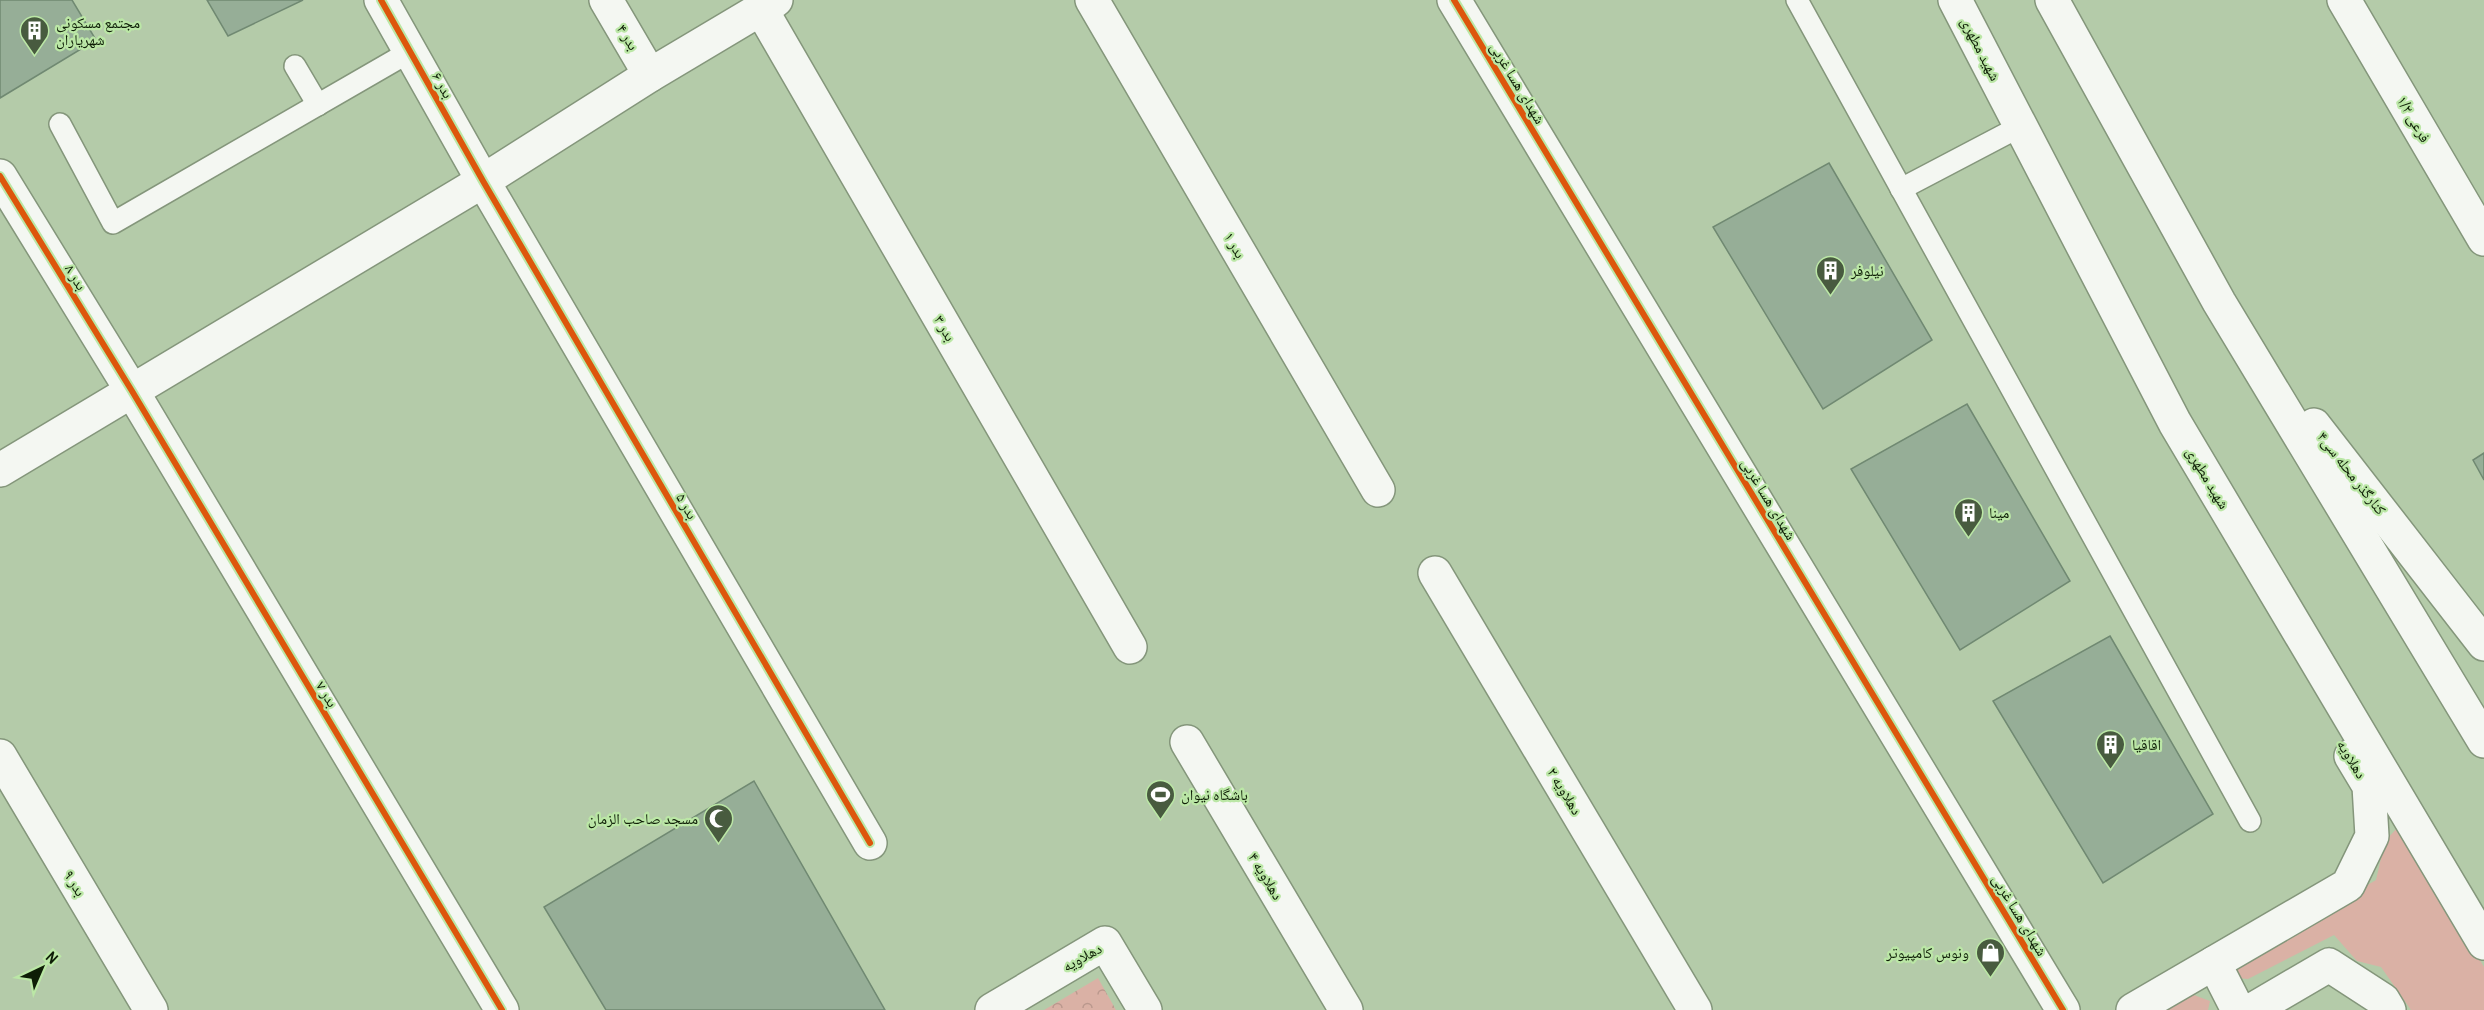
<svg xmlns="http://www.w3.org/2000/svg" width="2484" height="1010" font-family="'Archivo Narrow','Noto Naskh Arabic',sans-serif">
	<style>
		.grass { fill: #dab1a5 }
		.forest { fill: url(#forest-crowns) }
		.building { fill: #96ae97; stroke: #708972; stroke-width: 1.5 }
		.lines { fill: none; stroke-linecap: round; stroke-linejoin: round }
		.lane-casing { stroke: #84967b; stroke-width: 24 }
		.street-casing { stroke: #84967b; stroke-width: 36 }
		.secondary-casing { stroke: #84967b; stroke-width: 36 }
		.lane { stroke: #f4f7f2; stroke-width: 21 }
		.street { stroke: #f4f7f2; stroke-width: 33 }
		.secondary { stroke: #f4f7f2; stroke-width: 33 }
		.cycleway-casing { stroke: #bbe7a6; stroke-width: 10 }
		.cycleway { stroke: #dd560c; stroke-width: 6 }
		.labels { text-anchor: middle; dominant-baseline: central; stroke-width: 4.5; stroke-linejoin: round; paint-order: stroke }
		.poi-label { font-size: 15px; fill: #0e1e06; stroke: #bbe7a6; text-anchor: start }
		.street-label { font-size: 15px; fill: #0e1e06; stroke: #bbe7a6 }
	</style>
	<defs>
		<pattern id="forest-crowns" width="20" height="18" patternUnits="userSpaceOnUse" patternTransform="scale(1.5)"><rect width="20" height="18" fill="#dab1a5"/><path d="M2 6a3 3 0 1 1 6 0M12 15a3 3 0 1 1 6 0" fill="none" stroke="#ba988d"/></pattern>
	</defs>
	<rect width="100%" height="100%" fill="#b4cba9"/>
	<g class="grass">
		<polygon points="2400,825 2484,967 2484,1010 2411,1010 2381,967 2357,961 2334,935 2248,979 2238,978 2236,962 2376,880 2385,841"/>
		<polygon points="2191,994 2210,1001 2208,1010 2164,1010"/>
	</g>
	<polygon class="forest" points="1098,978 1116,1010 1044,1010"/>
	<g class="building">
		<polygon points="0,0 72,0 96,40 0,98"/>
		<polygon points="207,0 303,0 228,36"/>
		<polygon points="1829,163 1932,340 1823,409 1713,227"/>
		<polygon points="1967,404 2070,581 1960,650 1851,469"/>
		<polygon points="2484,453 2484,480 2473,460"/>
		<polygon points="2110,636 2213,814 2103,883 1993,701"/>
		<polygon points="754,781 885,1010 606,1010 544,907"/>
	</g>
	<g class="lines">
		<defs>
			<g id="lane">
				<polyline points="1797,0 2250,821"/>
				<polyline points="295,66 318,105"/>
				<polyline points="60,124 113,223 411,51"/>
				<polyline points="1901,189 2021,126"/>
			</g>
			<g id="street">
				<polyline points="381,0 483,181 870,843"/>
				<polyline points="606,0 650,75"/>
				<polyline points="1092,0 1378,490"/>
				<polyline points="2344,0 2484,239"/>
				<polyline points="761,9 1130,647"/>
				<polyline points="0,176 132,391 502,1010"/>
				<polyline points="0,470 483,181 650,75 776,0"/>
				<polyline points="1435,573 1695,1010"/>
				<polyline points="1187,742 1346,1010"/>
				<polyline points="0,756 151,1010"/>
			</g>
			<g id="secondary">
				<polyline points="1454,0 2063,1010"/>
				<polyline points="1955,0 2175,423 2484,943"/>
				<polyline points="2052,0 2219,302 2484,741"/>
				<polyline points="2314,425 2484,644"/>
				<polyline points="2214,963 2238,1010"/>
				<polyline points="992,1010 1105,943 1145,1010"/>
				<polyline points="2133,1010 2348,885 2372,836 2369,786 2351,756"/>
				<polyline points="2252,1010 2329,965 2383,1000 2389,1010"/>
			</g>
		</defs>
		<use href="#lane" class="lane-casing"/>
		<use href="#street" class="street-casing"/>
		<use href="#secondary" class="secondary-casing"/>
		<use href="#lane" class="lane"/>
		<use href="#street" class="street"/>
		<use href="#secondary" class="secondary"/>
		<defs>
			<g id="cycleway">
				<polyline points="381,0 483,181 870,843"/>
				<polyline points="1454,0 2063,1010"/>
				<polyline points="0,176 132,391 502,1010"/>
			</g>
		</defs>
		<use href="#cycleway" class="cycleway-casing"/>
		<use href="#cycleway" class="cycleway"/>
	</g>
	<defs>
		<symbol id="building-pin" viewBox="-11 -11 22 30"><path d="M0 17L-7.5 6A9.5 9.5 0 1 1 7.5 6Z" fill="#485b3f" stroke="#bbe7a6"/><path d="M-4-6H4V6H1V3H-1V6H-4ZM-2.5-4.3h1.7v1.8h-1.7ZM.8-4.3h1.7v1.8H.8ZM-2.5-1h1.7V.8h-1.7ZM.8-1h1.7V.8H.8Z" fill="#fff"/></symbol>
		<symbol id="stadium-pin" viewBox="-11 -11 22 30"><path d="M0 17L-7.5 6A9.5 9.5 0 1 1 7.5 6Z" fill="#485b3f" stroke="#bbe7a6"/><path d="M0-5a6.5 5 0 1 0 0 10a6.5 5 0 1 0 0-10ZM-3.5-1.8h7v3.6h-7Z" fill="#fff"/></symbol>
		<symbol id="mosque-pin" viewBox="-11 -11 22 30"><path d="M0 17L-7.5 6A9.5 9.5 0 1 1 7.5 6Z" fill="#485b3f" stroke="#bbe7a6"/><path d="M3.5-4.9A6 6 0 1 0 3.5 4.9A5 5 0 1 1 3.5-4.9Z" fill="#fff"/></symbol>
		<symbol id="shop-pin" viewBox="-11 -11 22 30"><path d="M0 17L-7.5 6A9.5 9.5 0 1 1 7.5 6Z" fill="#485b3f" stroke="#bbe7a6"/><path d="M-5-2.5h2.3a2.7 3.5 0 0 1 5.4 0H5L5.5 6h-11ZM-1.5-2.5h3a1.5 2.3 0 0 0-3 0Z" fill="#fff"/></symbol>
	</defs>
	<g fill-rule="evenodd">
		<use href="#building-pin" x="18" y="14" width="33" height="45"/>
		<use href="#building-pin" x="1814" y="254" width="33" height="45"/>
		<use href="#building-pin" x="1952" y="496" width="33" height="45"/>
		<use href="#building-pin" x="2094" y="728" width="33" height="45"/>
		<use href="#stadium-pin" x="1144" y="778" width="33" height="45"/>
		<use href="#mosque-pin" x="702" y="802" width="33" height="45"/>
		<use href="#shop-pin" x="1974" y="936" width="33" height="45"/>
	</g>
	<g class="labels">
		<g class="poi-label">
			<text x="56" y="22">مجتمع مسکونی<tspan x="56" dy="17">شهریاران</tspan></text>
			<text x="1851" y="270">نیلوفر</text>
			<text x="1989" y="512">مینا</text>
			<text x="2132" y="744">اقاقیا</text>
			<text x="1181" y="794">باشگاه نیوان</text>
			<text x="698" y="818" text-anchor="end">مسجد صاحب الزمان</text>
			<text x="1969" y="952" text-anchor="end">ونوس کامپیوتر</text>
		</g>
		<g class="street-label">
			<text transform="translate(628 37) rotate(59)">بدر ۴</text>
			<text transform="translate(1981 49) rotate(63)">شهید مطهری</text>
			<text transform="translate(1518 83) rotate(59)">شهدای هسا غربی</text>
			<text transform="translate(443 85) rotate(61)">بدر ۶</text>
			<text transform="translate(2414 119) rotate(60)">فرعی ۱/۲</text>
			<text transform="translate(1235 245) rotate(60)">بدر ۱</text>
			<text transform="translate(76 277) rotate(58)">بدر ۸</text>
			<text transform="translate(945 328) rotate(60)">بدر ۳</text>
			<text transform="translate(2352 473) rotate(52)">کنارگذر محله سی۴</text>
			<text transform="translate(2208 478) rotate(59)">شهید مطهری</text>
			<text transform="translate(1769 499) rotate(59)">شهدای هسا غربی</text>
			<text transform="translate(687 506) rotate(60)">بدر ۵</text>
			<text transform="translate(327 694) rotate(59)">بدر ۷</text>
			<text transform="translate(2352 759) rotate(59)">دهلاویه</text>
			<text transform="translate(1565 791) rotate(59)">دهلاویه ۲</text>
			<text transform="translate(1266 876) rotate(59)">دهلاویه ۴</text>
			<text transform="translate(75 883) rotate(59)">بدر ۹</text>
			<text transform="translate(2020 915) rotate(59)">شهدای هسا غربی</text>
			<text transform="translate(1082 957) rotate(-29)">دهلاویه</text>
		</g>
	</g>
	<g transform="translate(42 968) rotate(44)" stroke="#bbe7a6" stroke-width="4.5" paint-order="stroke">
	<path d="M0-4.5L10 22L0 15L-10 22Z" fill="#0e1e06"/>
	<text y="-9" font-size="16" font-weight="bold" text-anchor="middle" fill="#0e1e06">N</text>
	</g>
</svg>
